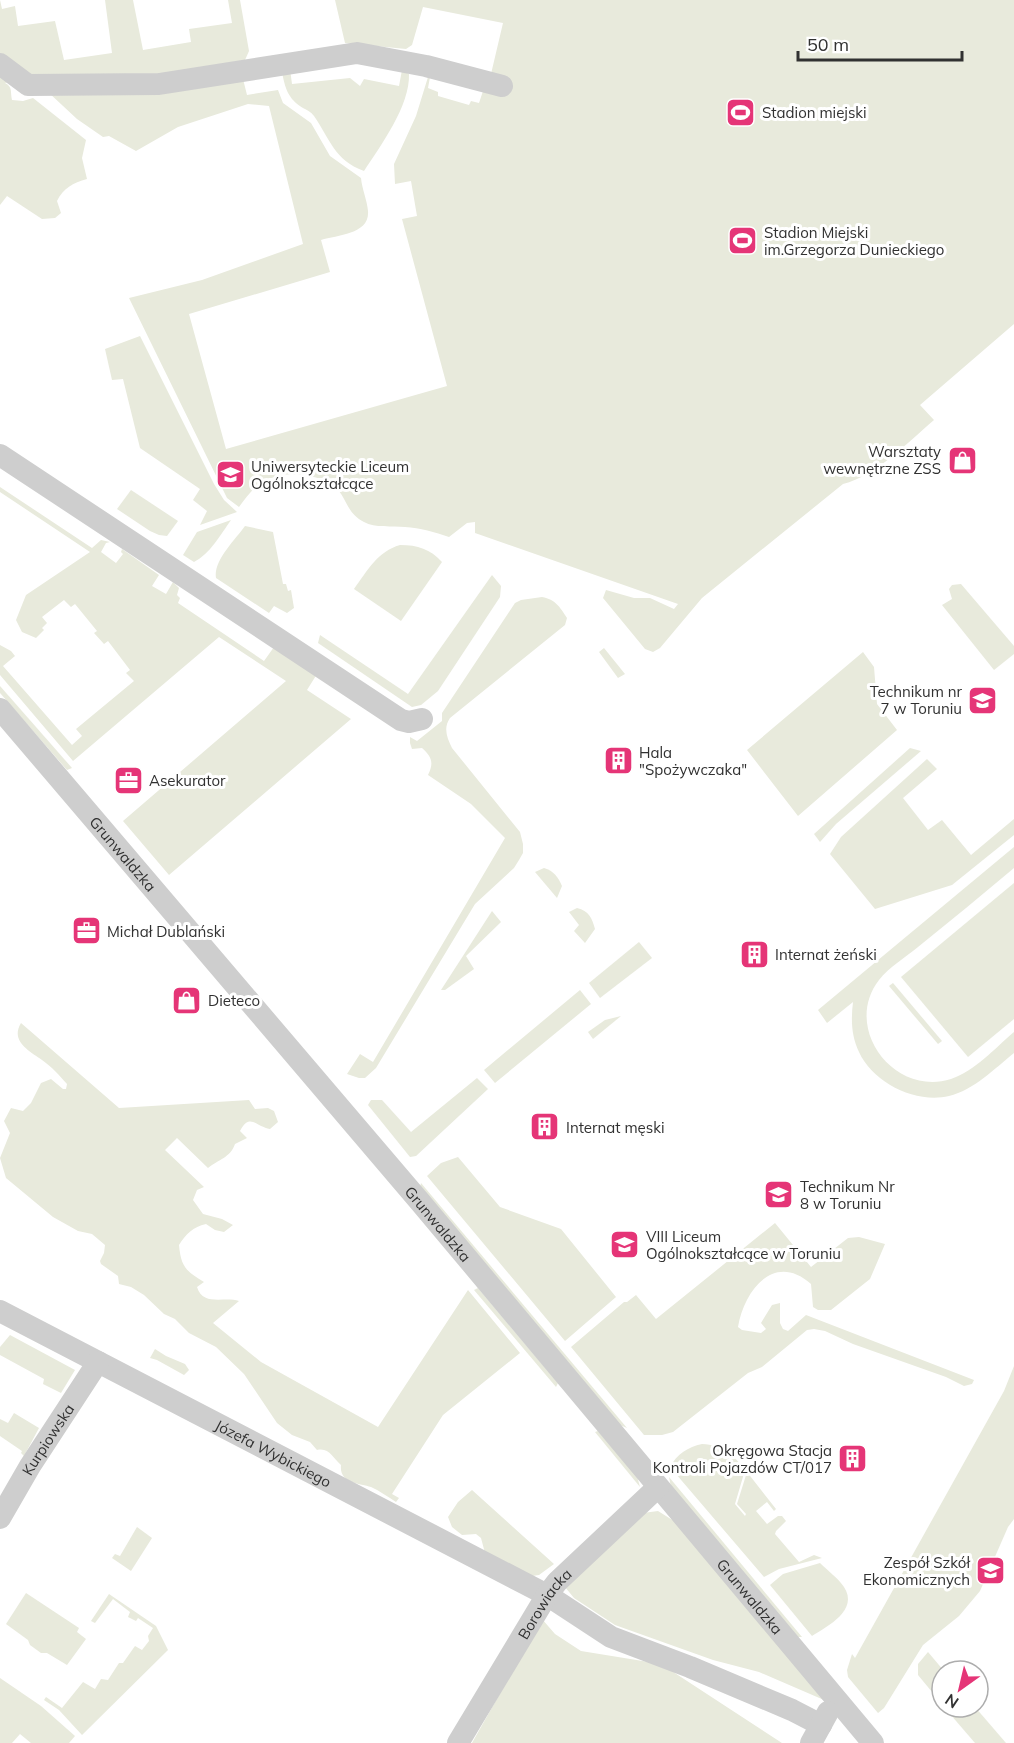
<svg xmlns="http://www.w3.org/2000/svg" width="1014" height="1743" font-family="Mulish,sans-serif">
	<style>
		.green { fill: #e8eadc }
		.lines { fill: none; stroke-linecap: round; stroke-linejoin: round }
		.street { stroke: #cecece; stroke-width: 22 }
		.labels { text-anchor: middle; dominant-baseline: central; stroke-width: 6; stroke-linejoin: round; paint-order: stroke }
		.poi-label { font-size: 15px; fill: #313131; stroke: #fff; text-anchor: start }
		.street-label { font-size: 15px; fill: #313131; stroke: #fff }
	</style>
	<rect width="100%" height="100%" fill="#fff"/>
	<g class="green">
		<polygon points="0,0 2,9 15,6 18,26 55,21 64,60 112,53 105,0 133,0 143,50 191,42 189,29 232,23 228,0 240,0 249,51 245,60 153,76 28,75 0,56"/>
		<path d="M 335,0 L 1014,0 L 1014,324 L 920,405 L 934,420 C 908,442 876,476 843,484 L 702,598 L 660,648 L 653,652 L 645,649 L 603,598 L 606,590 L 634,598 L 650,598 L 674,609 L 678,604 L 475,533 L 475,522 L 467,523 L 449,537 C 435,532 420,528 405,527 C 392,526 375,528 364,522 C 346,513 347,497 335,487 C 319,474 287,470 269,479 C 256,484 247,496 239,507 L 227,498 L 129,298 L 202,280 L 303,244 L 269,106 L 248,104 L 178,127 L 136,151 L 109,136 L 103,137 L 77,119 L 48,92 L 243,79 L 247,95 L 278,90 L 283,103 L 311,123 L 330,156 L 361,178 C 362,189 367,200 368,211 C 370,234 338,235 321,240 L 330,272 L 189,314 L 226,449 L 447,386 L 402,219 L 417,216 L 411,181 L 395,184 L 394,164 L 416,116 L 428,77 L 430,77 L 428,88 L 438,92 L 438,96 L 469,105 L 471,101 L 479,103 L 483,91 L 487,91 L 503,23 L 423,7 L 412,45 L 406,49 L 345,43 Z"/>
		<path d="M 290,69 L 292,84 L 350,78 L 360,86 L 364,79 L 399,86 L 402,70 L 409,74 C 410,106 381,145 364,171 C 334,160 330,139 314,116 C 311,112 307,110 303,108 C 288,99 285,88 282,72 Z"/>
		<path d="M 0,74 L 10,82 L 5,83 C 13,87 10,92 12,100 L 23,101 L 33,98 L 86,140 L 82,158 L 87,179 C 73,183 63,188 57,201 L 61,213 L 55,218 L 42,219 L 7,196 L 0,205 Z"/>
		<polygon points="140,336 214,484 224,500 237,512 200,525 207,511 193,500 200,489 140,448 123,379 112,380 105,349"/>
		<polygon points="0,487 92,548 101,540 110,542 106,543 101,552 116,563 123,554 121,552 122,549 159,575 152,586 166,594 173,582 179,588 177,595 180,598 178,603 264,661 274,647 317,674 307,690 351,719 169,875 123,821 286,681 219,637 73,761 0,675 0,645 11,651 15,656 3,666 72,745 82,736 76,729 134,681 126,673 130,670 108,641 104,644 94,633 97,631 75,604 71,607 64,600 42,617 47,623 42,628 44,630 36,638 22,632 16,620 26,595 90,552 0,492"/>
		<polygon points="131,490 178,521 167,536 159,535 150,531 117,509"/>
		<path d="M 231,520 C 221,534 210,554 194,562 L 183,555 L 197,532 Z"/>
		<path d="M 245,526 L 273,532 L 283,584 L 286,584 L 288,591 L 291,590 L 294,608 L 287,613 L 274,606 L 269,613 L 216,578 C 213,561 235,540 245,526 Z"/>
		<path d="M 400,545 C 418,545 430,549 442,562 L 401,621 L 354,589 C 367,571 378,551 400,545 Z"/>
		<polygon points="492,575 501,586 500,597 438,691 421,705 412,707 318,643 320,635 408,694"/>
		<polygon points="961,584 1014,646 1014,654 994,670 942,605 952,599 949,589 952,585"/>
		<path d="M 542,597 C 556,600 559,606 567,618 L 565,625 L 450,718 C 443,728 447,738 452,748 L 520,832 L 523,844 L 523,853 L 519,860 L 514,868 L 475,904 L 376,1068 L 365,1078 L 359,1078 L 347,1074 L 360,1054 L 373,1062 L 505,838 L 471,804 L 428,775 C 434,763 432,757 422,748 L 412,749 L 410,743 L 410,737 L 417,741 L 442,721 L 442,713 L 515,603 L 521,600 Z"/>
		<polygon points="604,648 625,674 618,678 599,652"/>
		<polygon points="863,652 874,667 877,704 897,730 798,816 747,750"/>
		<polygon points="0,686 72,768 67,770 0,693"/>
		<polygon points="910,748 921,751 836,824 820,842 814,834"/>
		<polygon points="927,759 937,769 903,798 928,830 942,820 971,855 1014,819 1014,835 952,885 875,909 830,854 841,837"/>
		<path d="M 1014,847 L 1014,868 C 982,895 950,921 918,947 C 906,957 889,967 879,980 C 842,1028 894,1097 951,1079 C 975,1071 995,1048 1014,1032 L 1014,1053 C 994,1069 974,1090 949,1096 C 916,1104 873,1083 859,1052 C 851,1035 851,1019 853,1002 L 827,1023 L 818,1010 Z"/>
		<path d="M 544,868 C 554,871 558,877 562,886 L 557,898 L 535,872 Z"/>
		<polygon points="1014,883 1014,1019 968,1057 901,977"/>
		<path d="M 577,908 C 589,911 592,918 595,929 L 585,943 L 574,931 L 579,925 L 569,912 Z"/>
		<polygon points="492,911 501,922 466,956 474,969 445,990 441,990"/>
		<polygon points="639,942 652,958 600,998 589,983"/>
		<polygon points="893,983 942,1041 938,1044 889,986"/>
		<polygon points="580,990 591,1004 495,1083 484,1070"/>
		<polygon points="621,1016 593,1039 588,1032 605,1020"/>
		<path d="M 21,1023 L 119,1108 L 249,1100 L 255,1109 L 268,1108 L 274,1111 L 278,1122 L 270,1129 C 256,1127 250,1112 240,1131 L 247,1138 L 235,1144 C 230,1158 219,1159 208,1168 L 177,1138 L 165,1150 L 204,1187 L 197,1190 L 193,1200 L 203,1214 L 222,1219 L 233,1225 L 224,1232 L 215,1230 L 206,1224 C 193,1227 186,1234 179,1245 C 181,1267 186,1271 204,1282 L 197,1287 C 203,1307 225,1296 239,1301 L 213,1323 L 261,1362 L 378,1427 L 468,1290 L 520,1353 L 443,1415 L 392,1494 L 399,1498 L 396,1502 C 388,1497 380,1491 371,1487 C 360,1483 339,1484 341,1465 C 333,1458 329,1447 317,1450 L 310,1442 L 292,1435 L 277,1423 L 244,1374 L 216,1347 L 189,1333 L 175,1319 L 164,1314 L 144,1295 L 131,1287 L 119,1284 L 118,1276 L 101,1264 L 100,1261 L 104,1253 L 105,1245 L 92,1234 L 78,1231 L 53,1217 L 6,1178 L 0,1158 L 10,1133 L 4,1121 L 11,1108 L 23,1111 L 31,1103 L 41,1083 L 51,1079 L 63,1089 L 66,1089 L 67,1084 C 59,1075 52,1067 42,1060 C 29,1051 10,1041 21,1023 Z"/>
		<polygon points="477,1078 488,1089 416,1156 410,1157 368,1105 371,1100 382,1100 411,1132"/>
		<polygon points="458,1157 500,1207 561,1229 616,1297 565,1341 427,1176 441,1163"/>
		<polygon points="421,1183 627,1428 620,1425 420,1187"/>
		<path d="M 775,1223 L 811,1267 L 848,1238 L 859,1237 L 885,1244 L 870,1279 L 831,1310 L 818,1310 L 813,1307 L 811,1284 C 774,1251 744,1291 738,1327 L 742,1330 L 761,1333 L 766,1329 L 761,1323 L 772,1305 L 780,1303 L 780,1323 L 783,1329 L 788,1331 L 806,1315 L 974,1380 L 972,1384 L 964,1386 L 946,1377 L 853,1344 L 825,1331 L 814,1329 L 807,1330 L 762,1367 L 748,1373 L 673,1432 L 662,1435 L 644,1435 L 571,1347 L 624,1302 L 627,1302 L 636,1295 L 656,1319 Z"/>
		<polygon points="478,1288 558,1383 556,1387 474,1290"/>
		<polygon points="10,1335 75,1370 61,1393 43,1384 44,1379 0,1355 0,1347"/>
		<polygon points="155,1349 166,1356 185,1364 189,1370 184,1375 157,1360 150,1358"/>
		<polygon points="1014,1366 1014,1519 1008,1527 980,1591 959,1616 923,1645 884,1708 878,1713 848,1677 847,1670 852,1654 855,1658 1004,1391"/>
		<polygon points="14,1413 39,1428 24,1456 21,1453 22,1451 0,1436 0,1419 8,1423"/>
		<polygon points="598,1431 637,1476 640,1487 595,1432"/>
		<path d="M 702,1444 C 723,1445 733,1454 745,1470 L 735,1504 L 745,1516 L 746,1514 L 737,1504 L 747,1472 L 776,1509 L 774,1511 L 767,1502 L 756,1511 L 767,1524 L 778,1516 L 782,1516 L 786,1521 L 776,1531 L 775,1534 L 799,1562 L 814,1555 L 822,1558 L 779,1569 L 764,1577 L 670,1467 C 677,1454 688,1447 702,1444 Z"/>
		<polygon points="669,1477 802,1637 797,1637 671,1487"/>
		<polygon points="472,1490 554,1564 539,1575 532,1576 485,1553 481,1538 476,1534 462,1535 452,1527 448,1517 458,1502"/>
		<polygon points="658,1511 674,1521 824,1700 759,1672 713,1660 615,1625 574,1598 565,1587 643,1513"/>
		<polygon points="137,1527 152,1538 131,1571 112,1558 115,1554 120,1556"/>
		<path d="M 820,1563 C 828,1571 838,1578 844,1587 C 859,1610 828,1626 812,1636 L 770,1585 L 783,1574 Z"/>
		<polygon points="26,1593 79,1628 77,1632 86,1639 67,1665 47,1653 41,1653 30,1645 28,1640 6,1624"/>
		<polygon points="109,1594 156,1626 168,1650 82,1735 59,1710 44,1700 46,1697 62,1708 83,1682 95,1689 101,1679 108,1680 119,1663 123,1663 135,1646 142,1650 149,1641 148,1636 153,1628 138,1618 136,1621 128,1617 130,1612 113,1599 95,1623 91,1621"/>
		<polygon points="542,1619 555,1634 581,1651 661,1664 782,1743 472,1743"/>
		<polygon points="928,1652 944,1671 942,1671 942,1704 918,1675 918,1664"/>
		<polygon points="0,1678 41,1706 75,1736 69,1743 31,1743 20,1734 12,1743 0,1743"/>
		<polygon points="944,1707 975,1707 1006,1743 975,1743"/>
	</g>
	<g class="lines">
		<g class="street">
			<polyline points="0,64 28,85 159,84 357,53 426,66 502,86"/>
			<polyline points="0,455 401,720 409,722 422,719"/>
			<path id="s1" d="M 0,709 L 421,1203 L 873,1743"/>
			<path id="s2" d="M 0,1311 L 547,1595 L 611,1637 L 690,1667 L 792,1710 L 821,1725"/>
			<path id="s3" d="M 0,1518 L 30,1466 L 98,1362"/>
			<path id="s4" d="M 458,1743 L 547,1595 L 557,1582 L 658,1487"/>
			<polyline points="811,1743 828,1712"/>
		</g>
	</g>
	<defs>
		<symbol id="stadium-square" viewBox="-11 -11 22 22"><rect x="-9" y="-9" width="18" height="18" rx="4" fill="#e53577" stroke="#fff"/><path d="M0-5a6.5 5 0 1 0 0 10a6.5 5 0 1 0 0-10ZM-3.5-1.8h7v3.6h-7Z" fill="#fff"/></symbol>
		<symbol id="shop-square" viewBox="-11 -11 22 22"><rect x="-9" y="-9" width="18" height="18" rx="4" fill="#e53577" stroke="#fff"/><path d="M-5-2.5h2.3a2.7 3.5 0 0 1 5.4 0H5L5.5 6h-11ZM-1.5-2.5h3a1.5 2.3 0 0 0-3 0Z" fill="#fff"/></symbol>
		<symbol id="university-square" viewBox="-11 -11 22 22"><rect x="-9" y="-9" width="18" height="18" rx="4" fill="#e53577" stroke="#fff"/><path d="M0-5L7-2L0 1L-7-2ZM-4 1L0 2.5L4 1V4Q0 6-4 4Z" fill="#fff"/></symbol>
		<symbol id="school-square" viewBox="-11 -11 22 22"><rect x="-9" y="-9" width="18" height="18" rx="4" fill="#e53577" stroke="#fff"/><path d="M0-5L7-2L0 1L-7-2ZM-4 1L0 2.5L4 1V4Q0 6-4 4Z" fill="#fff"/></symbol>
		<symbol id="building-square" viewBox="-11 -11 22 22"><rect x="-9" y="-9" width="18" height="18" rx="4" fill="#e53577" stroke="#fff"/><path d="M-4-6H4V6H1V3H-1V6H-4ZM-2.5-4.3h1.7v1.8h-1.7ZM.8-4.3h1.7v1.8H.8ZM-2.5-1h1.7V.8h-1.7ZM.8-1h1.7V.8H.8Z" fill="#fff"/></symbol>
		<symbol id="office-square" viewBox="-11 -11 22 22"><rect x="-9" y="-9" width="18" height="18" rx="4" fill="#e53577" stroke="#fff"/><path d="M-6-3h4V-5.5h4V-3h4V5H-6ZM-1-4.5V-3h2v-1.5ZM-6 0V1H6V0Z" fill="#fff"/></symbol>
	</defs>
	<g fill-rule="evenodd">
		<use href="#stadium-square" x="724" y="96" width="33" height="33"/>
		<use href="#stadium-square" x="726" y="224" width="33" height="33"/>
		<use href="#shop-square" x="946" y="444" width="33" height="33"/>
		<use href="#university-square" x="214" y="458" width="33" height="33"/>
		<use href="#school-square" x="966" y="684" width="33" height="33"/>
		<use href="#building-square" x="602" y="744" width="33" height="33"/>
		<use href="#office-square" x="112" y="764" width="33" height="33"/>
		<use href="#office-square" x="70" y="914" width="33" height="33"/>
		<use href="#building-square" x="738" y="938" width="33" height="33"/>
		<use href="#shop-square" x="170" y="984" width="33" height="33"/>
		<use href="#building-square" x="528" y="1110" width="33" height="33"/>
		<use href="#school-square" x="762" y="1178" width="33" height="33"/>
		<use href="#school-square" x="608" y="1228" width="33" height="33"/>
		<use href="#building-square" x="836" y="1442" width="33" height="33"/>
		<use href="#school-square" x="974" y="1554" width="33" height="33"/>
	</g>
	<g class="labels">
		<g class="poi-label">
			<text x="762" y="112">Stadion miejski</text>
			<text x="764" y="232">Stadion Miejski<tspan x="764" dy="17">im.Grzegorza Dunieckiego</tspan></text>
			<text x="941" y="451" text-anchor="end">Warsztaty<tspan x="941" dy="17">wewnętrzne ZSS</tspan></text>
			<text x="251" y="466">Uniwersyteckie Liceum<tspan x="251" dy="17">Ogólnokształcące</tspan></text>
			<text x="962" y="691" text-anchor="end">Technikum nr<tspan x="962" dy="17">7 w Toruniu</tspan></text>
			<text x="639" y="752">Hala<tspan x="639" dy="17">"Spożywczaka"</tspan></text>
			<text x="149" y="780">Asekurator</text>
			<text x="107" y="931">Michał Dublański</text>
			<text x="775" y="954">Internat żeński</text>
			<text x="208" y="1000">Dieteco</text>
			<text x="566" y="1127">Internat męski</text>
			<text x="800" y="1186">Technikum Nr<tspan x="800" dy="17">8 w Toruniu</tspan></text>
			<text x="646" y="1236">VIII Liceum<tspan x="646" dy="17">Ogólnokształcące w Toruniu</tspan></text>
			<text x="832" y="1450" text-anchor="end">Okręgowa Stacja<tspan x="832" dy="17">Kontroli Pojazdów CT/017</tspan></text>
			<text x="970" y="1562" text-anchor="end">Zespół Szkół<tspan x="970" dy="17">Ekonomicznych</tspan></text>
		</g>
		<g class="street-label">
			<text stroke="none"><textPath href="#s1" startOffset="190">Grunwaldzka</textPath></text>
			<text stroke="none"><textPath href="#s1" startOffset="676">Grunwaldzka</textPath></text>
			<text stroke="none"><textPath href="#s3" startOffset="92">Kurpiowska</textPath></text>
			<text stroke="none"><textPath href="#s2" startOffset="308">Józefa Wybickiego</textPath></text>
			<text stroke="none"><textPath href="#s1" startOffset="1162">Grunwaldzka</textPath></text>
			<text stroke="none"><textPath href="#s4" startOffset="164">Borowiacka</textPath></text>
		</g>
	</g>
	<g transform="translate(960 1689) rotate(214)"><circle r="28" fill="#ffffff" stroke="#adadad" stroke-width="1.5"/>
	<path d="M0-4.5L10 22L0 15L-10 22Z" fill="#e53577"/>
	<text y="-9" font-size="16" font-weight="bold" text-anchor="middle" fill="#313131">N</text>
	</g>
	<path d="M798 51v9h164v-9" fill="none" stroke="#313131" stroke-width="3"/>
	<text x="807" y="51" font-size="18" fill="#313131" stroke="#ffffff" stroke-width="4.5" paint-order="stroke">50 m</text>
</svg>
